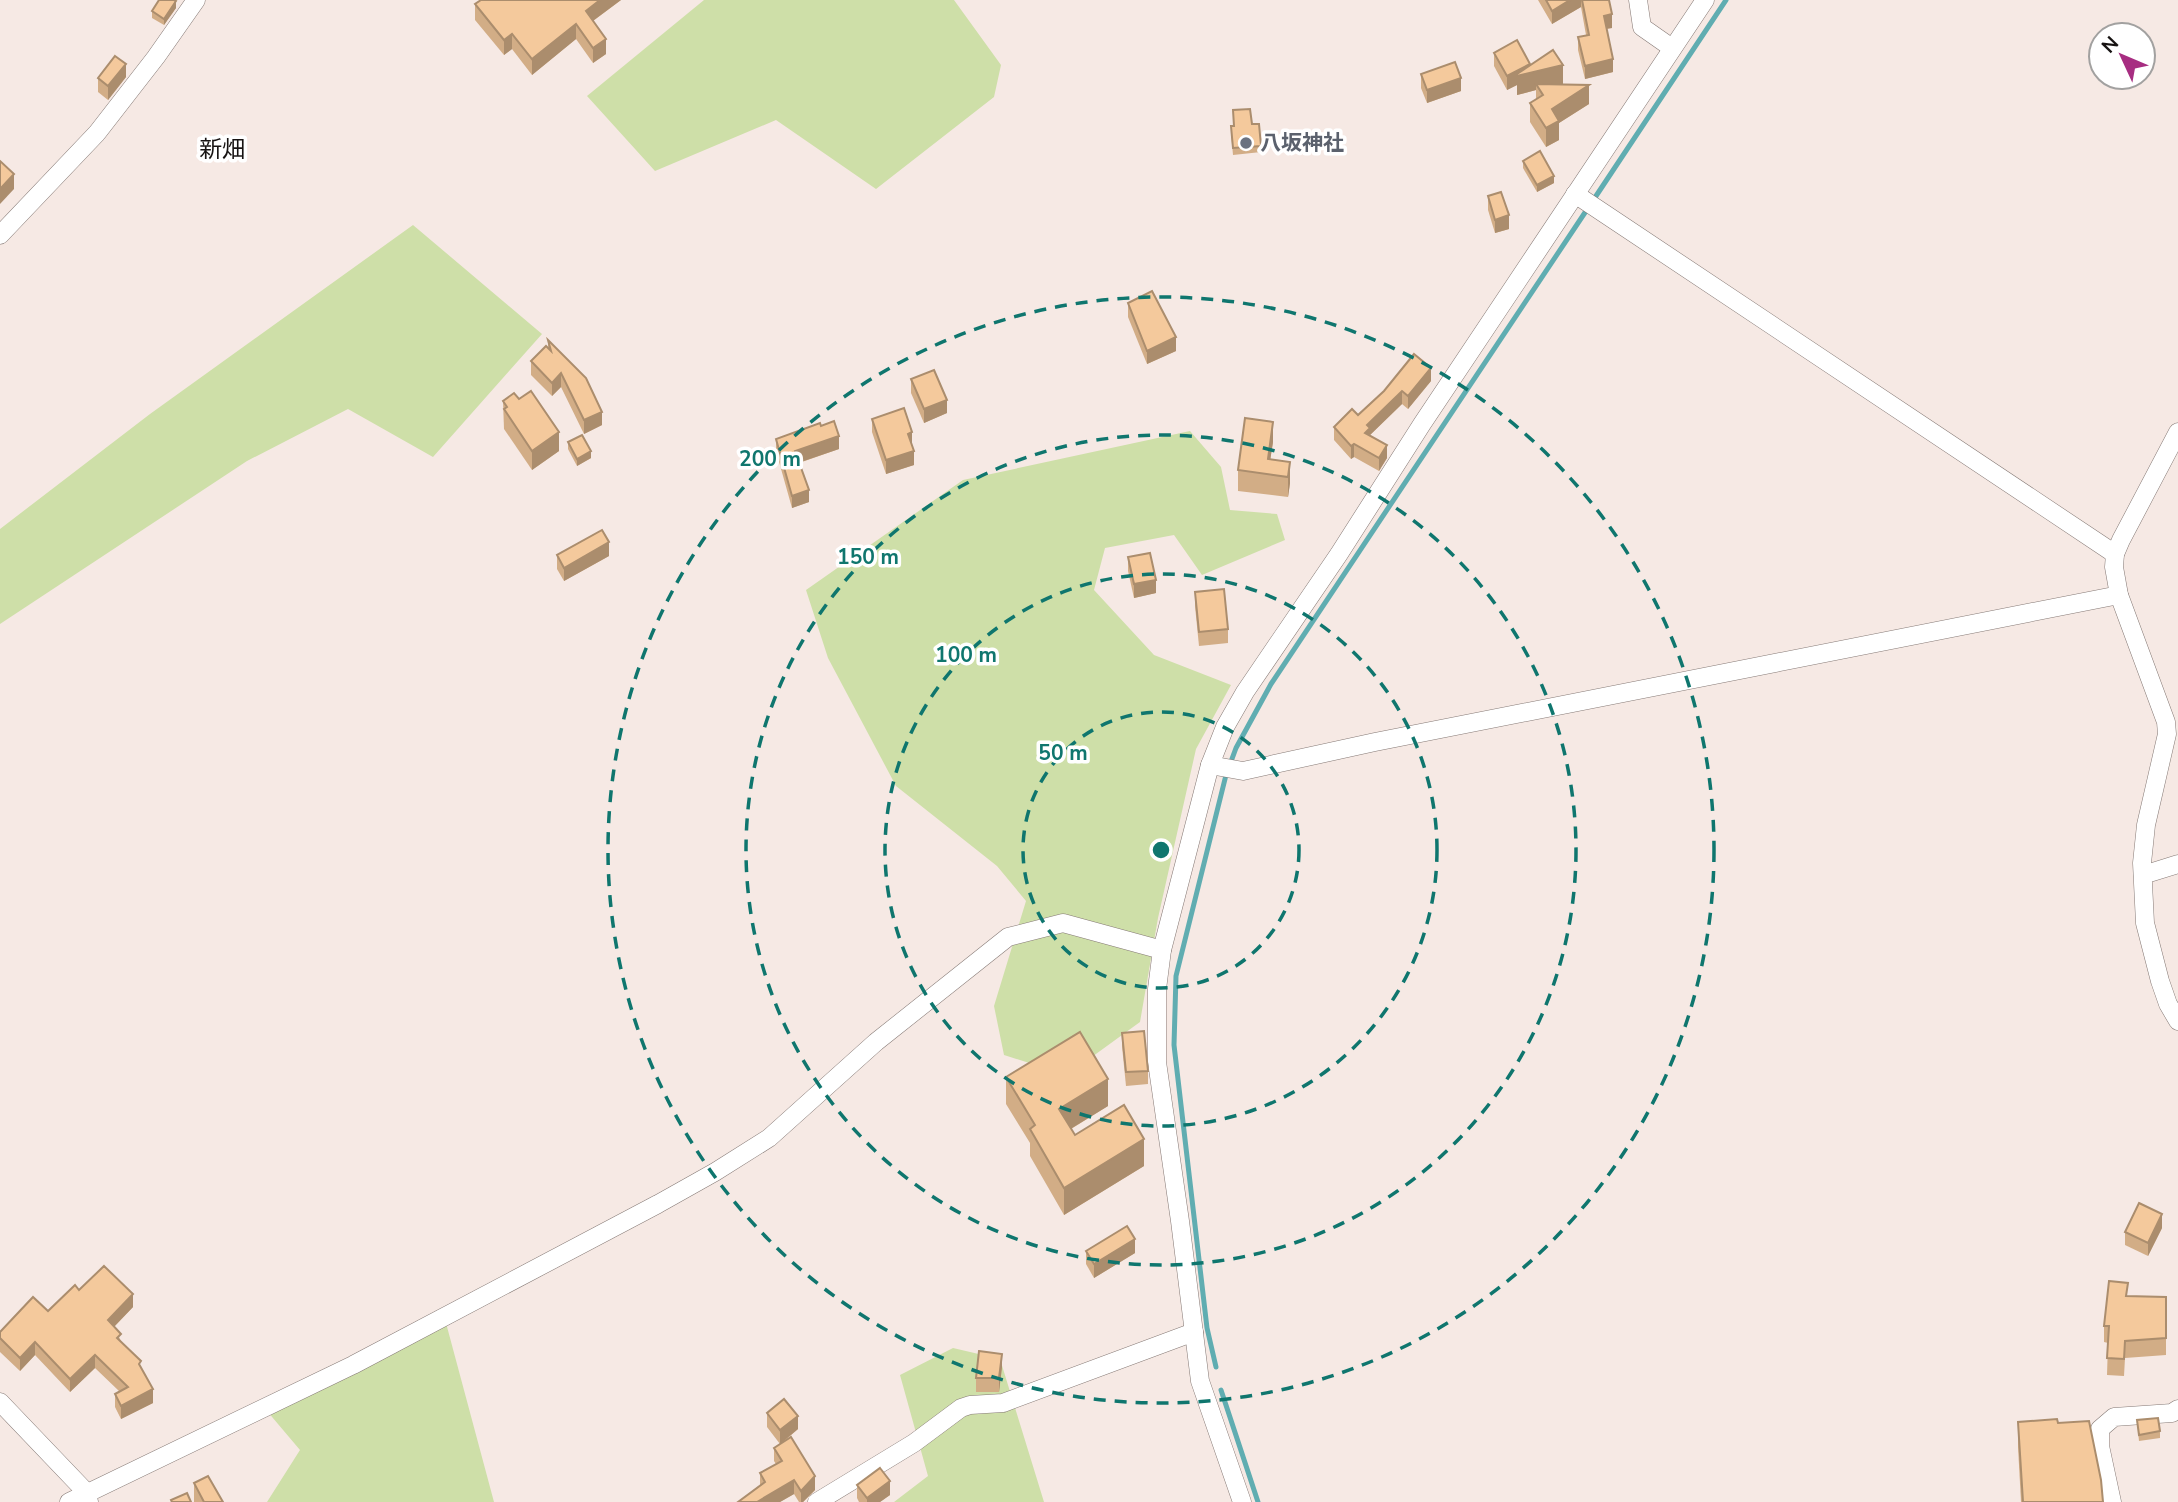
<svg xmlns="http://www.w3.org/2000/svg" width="2178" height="1502" font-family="'Nunito Sans','Noto Sans JP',sans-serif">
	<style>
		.green { fill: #cedfa8 }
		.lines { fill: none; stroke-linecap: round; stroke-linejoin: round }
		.stream { stroke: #60adb1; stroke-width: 5 }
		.minor-casing { stroke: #857975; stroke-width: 19 }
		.minor { stroke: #fff; stroke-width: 18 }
		.wall { fill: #d2ad86 }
		.shaded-wall { fill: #ab8d6d }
		.building { fill: #f4c99c; stroke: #ab8d6d; stroke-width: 2 }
		.ring { fill: none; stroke: #0f766e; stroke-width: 3.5; stroke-dasharray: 12 9 }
		.worship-dot { fill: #6b7280; stroke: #fff; stroke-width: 2.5 }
		.labels { text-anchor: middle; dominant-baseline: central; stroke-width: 7; stroke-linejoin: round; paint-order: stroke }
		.worship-label { font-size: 21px; font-weight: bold; fill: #5b616d; stroke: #fff; text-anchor: start }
		.neighbourhood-label { font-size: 23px; fill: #171312; stroke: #fff }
		.centre { fill: #0f766e; stroke: #fff; stroke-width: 3.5 }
		.ring-label { font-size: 21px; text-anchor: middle; font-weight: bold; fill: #0f766e; stroke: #fff; stroke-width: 7; stroke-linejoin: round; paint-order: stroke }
	</style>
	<rect width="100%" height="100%" fill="#f6e9e4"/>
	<g class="green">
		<polygon points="704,0 954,0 1001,65 994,97 876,189 776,120 655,171 587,96"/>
		<polygon points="413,225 542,334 433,457 348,409 247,461 0,624 0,529 150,414"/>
		<polygon points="1190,431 1221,467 1230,510 1277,514 1285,540 1202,575 1174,535 1105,548 1094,590 1154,655 1231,685 1196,749 1158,918 1140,1022 1067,1075 1004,1055 994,1006 1026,901 997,866 896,786 828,658 806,590 963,480"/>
		<polygon points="446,1323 494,1502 267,1502 300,1450 267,1411"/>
		<polygon points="953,1348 1000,1359 1044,1502 894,1502 928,1476 900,1375"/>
	</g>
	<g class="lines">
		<g class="stream">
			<polyline points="1596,196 1726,0"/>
			<polyline points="1216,1367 1207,1328 1174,1045 1176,976 1226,775 1236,748 1271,684 1586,211"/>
			<polyline points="1221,1390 1258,1502"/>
		</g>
		<defs>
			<g id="minor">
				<polyline points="1638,0 1642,27 1672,48"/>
				<polyline points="1575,194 2115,554"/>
				<polyline points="0,235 97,133 156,57 196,0"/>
				<polyline points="2178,432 2121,540 2115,554 2114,567 2119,595 2166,722 2167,734 2146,825 2142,863 2145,923 2160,981 2168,1004 2178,1021"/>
				<polyline points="1210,765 1243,771 1375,742 2119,595"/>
				<polyline points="2143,875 2178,864"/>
				<polyline points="0,1402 86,1492 89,1502"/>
				<polyline points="69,1502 353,1365 658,1204 715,1172 769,1138 876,1042 1008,937 1063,923 1162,950"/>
				<polyline points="817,1502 914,1443 961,1408 970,1405 1003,1403 1194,1332"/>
				<polyline points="1242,1502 1200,1381 1180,1221 1157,1062 1157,989 1162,950 1210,765 1225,727 1245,692 1339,554 1422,424 1705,0"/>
				<polyline points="2112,1502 2100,1446 2100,1429 2114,1417 2172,1413 2178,1409"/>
			</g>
		</defs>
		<use href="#minor" class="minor-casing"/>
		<use href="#minor" class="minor"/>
	</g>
	<g class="wall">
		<polygon points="621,0 593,21 606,54 593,63 576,39 532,75 512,49 504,55 475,20 475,4"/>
		<polygon points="1538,0 1610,0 1609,0 1612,28 1606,29 1613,72 1585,79 1578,50 1578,37 1586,35 1581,7 1552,24"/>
		<polygon points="176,8 164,25 152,18 152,11"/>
		<polygon points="1494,53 1530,65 1563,84 1559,85 1589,104 1559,123 1559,140 1546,147 1530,122 1530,103 1536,100 1536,90 1517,95 1517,85 1507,90 1494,66"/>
		<polygon points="1421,74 1461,91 1427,103 1421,88"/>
		<polygon points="126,77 108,100 98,92 98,78"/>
		<polygon points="1233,110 1252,124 1261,146 1261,152 1233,155 1231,133 1231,126 1234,126"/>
		<polygon points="1523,161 1554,183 1537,192 1523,168"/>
		<polygon points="1488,196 1509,229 1495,233 1488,210"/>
		<polygon points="1128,303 1176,351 1147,364 1128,317"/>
		<polygon points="548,340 602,425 584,434 561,387 552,396 531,375 531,361 548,348"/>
		<polygon points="911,379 947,413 924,423 911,393"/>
		<polygon points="1431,381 1408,409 1402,404 1370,435 1387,458 1379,471 1354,457 1351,459 1334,440 1334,427 1358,415 1384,391"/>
		<polygon points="503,401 559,451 532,470 504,429"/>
		<polygon points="872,419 912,446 914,465 886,474 872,432"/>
		<polygon points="821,426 839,449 799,463 809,502 792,508 776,451 776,439"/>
		<polygon points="568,442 591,458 577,466 568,449"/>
		<polygon points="1273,442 1270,460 1290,462 1290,483 1288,497 1238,491 1238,470"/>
		<polygon points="557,555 609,556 564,581 557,569"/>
		<polygon points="1128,557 1156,593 1134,598 1128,571"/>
		<polygon points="1195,592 1228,629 1228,643 1199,646 1195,606"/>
		<polygon points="1122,1033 1148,1071 1148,1084 1126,1086 1122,1046"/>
		<polygon points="1006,1077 1108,1106 1071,1129 1075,1135 1144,1166 1064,1215 1030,1156 1030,1143 1006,1104"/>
		<polygon points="2162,1228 2148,1256 2125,1245 2125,1232"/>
		<polygon points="1086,1251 1135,1253 1094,1278 1086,1264"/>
		<polygon points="79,1290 133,1307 114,1327 121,1341 141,1368 153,1403 121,1419 115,1407 115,1394 119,1391 95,1368 70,1392 35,1355 20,1371 0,1352 0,1332 48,1311"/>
		<polygon points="2128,1296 2166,1297 2166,1355 2125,1358 2124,1376 2107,1375 2108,1343 2104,1342 2104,1326"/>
		<polygon points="1002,1367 999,1392 976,1392 976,1378"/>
		<polygon points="767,1413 798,1429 781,1444 815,1490 803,1502 799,1502 794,1494 780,1502 738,1502 760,1485 760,1473 776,1464 774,1461 774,1448 780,1444 767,1427"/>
		<polygon points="2137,1420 2160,1431 2160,1438 2139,1441"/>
		<polygon points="2018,1422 2058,1423 2103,1502 2021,1502 2018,1447"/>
		<polygon points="194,1483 223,1502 194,1502"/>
		<polygon points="857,1485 890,1495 880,1502 859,1502 857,1498"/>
	</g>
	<g class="shaded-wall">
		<polygon points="600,0 621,0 586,26 586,11"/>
		<polygon points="1570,0 1581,0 1581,7 1552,24 1552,11"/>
		<polygon points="176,1 176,8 164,25 164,19"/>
		<polygon points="1612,14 1612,28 1604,29 1604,16"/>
		<polygon points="576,24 576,39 532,75 532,59"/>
		<polygon points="512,34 512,49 504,55 504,40"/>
		<polygon points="606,39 606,54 593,63 593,48"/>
		<polygon points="1613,59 1613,72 1585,79 1585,66"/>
		<polygon points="126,64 126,77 108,100 108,86"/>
		<polygon points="1530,64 1530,73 1563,65 1563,84 1539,89 1536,84 1536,90 1517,95 1517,74 1517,85 1507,90 1507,76"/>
		<polygon points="1461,78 1461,91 1427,103 1427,90"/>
		<polygon points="1589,85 1589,104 1559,123 1559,140 1546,147 1546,128 1552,109"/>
		<polygon points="14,174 14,189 0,204 0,189"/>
		<polygon points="1554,176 1554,183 1537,192 1537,185"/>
		<polygon points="1509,215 1509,229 1495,233 1495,220"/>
		<polygon points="1176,337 1176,351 1147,364 1147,351"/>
		<polygon points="1431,368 1431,381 1408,409 1408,396"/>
		<polygon points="561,373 561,387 552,396 552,383"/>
		<polygon points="1402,391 1402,404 1370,435 1365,433 1367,425"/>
		<polygon points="947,400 947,413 924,423 924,409"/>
		<polygon points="602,412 602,425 584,434 584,420"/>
		<polygon points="1273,422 1273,442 1268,474 1268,459"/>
		<polygon points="559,432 559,451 532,470 532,451"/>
		<polygon points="912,432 912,446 908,434"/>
		<polygon points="839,436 839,449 795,464 795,451"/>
		<polygon points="1354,444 1354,457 1351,459 1351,446"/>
		<polygon points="1387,445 1387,458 1379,471 1379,458"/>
		<polygon points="591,451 591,458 577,466 577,459"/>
		<polygon points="914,451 914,465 886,474 886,460"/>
		<polygon points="1290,462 1290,483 1288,497 1288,477"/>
		<polygon points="809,490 809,502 792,508 792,496"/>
		<polygon points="609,542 609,556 564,581 564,568"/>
		<polygon points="1156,580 1156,593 1134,598 1134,584"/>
		<polygon points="1108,1079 1108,1106 1059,1136 1059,1109"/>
		<polygon points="1144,1139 1144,1166 1064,1215 1064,1188"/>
		<polygon points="2162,1214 2162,1228 2148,1256 2148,1243"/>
		<polygon points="1135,1239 1135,1253 1094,1278 1094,1264"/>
		<polygon points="133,1294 133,1307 108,1333 108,1320"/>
		<polygon points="35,1342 35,1355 20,1371 20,1358"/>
		<polygon points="1002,1354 1002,1367 999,1392 999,1378"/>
		<polygon points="95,1355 95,1368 70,1392 70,1379"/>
		<polygon points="153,1389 153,1403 121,1419 121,1406"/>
		<polygon points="798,1416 798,1429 780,1444 780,1430"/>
		<polygon points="815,1476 815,1490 803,1502 801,1502 801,1491"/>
		<polygon points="794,1480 794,1494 780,1502 757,1502"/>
		<polygon points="890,1481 890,1495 880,1502 867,1502 867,1498"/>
	</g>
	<g class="building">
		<polygon points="159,0 174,0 176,1 164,19 152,11"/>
		<polygon points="481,0 600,0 586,11 606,39 593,48 576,24 532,59 512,34 504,40 475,4"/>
		<polygon points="1546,0 1570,0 1552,11"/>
		<polygon points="1582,0 1609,0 1612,14 1604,16 1613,59 1585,66 1578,37 1589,35"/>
		<polygon points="1517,40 1530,64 1507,76 1494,53"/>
		<polygon points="1553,50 1563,65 1517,76 1517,74"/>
		<polygon points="115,56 126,64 108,86 98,78"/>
		<polygon points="1455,62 1461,78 1427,90 1421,74"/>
		<polygon points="1536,84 1589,85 1552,109 1559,121 1546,128 1530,103 1543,95"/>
		<polygon points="1250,109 1252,124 1259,124 1261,146 1233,148 1231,126 1234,126 1233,110"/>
		<polygon points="1540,151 1554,176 1537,185 1523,161"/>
		<polygon points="0,161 14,174 0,189"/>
		<polygon points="1501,192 1509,215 1495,220 1488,196"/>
		<polygon points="1152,291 1176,337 1147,351 1128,303"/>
		<polygon points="548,340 586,378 602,412 584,420 561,373 552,383 531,361 546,346 551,351"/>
		<polygon points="1414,354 1431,368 1408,396 1402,391 1367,425 1370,428 1365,433 1387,445 1379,458 1354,444 1351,446 1334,427 1352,409 1358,415 1384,391"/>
		<polygon points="934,370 947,400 924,409 911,379"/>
		<polygon points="531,391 559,432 532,451 504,409 507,407 503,401 514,393 519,399"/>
		<polygon points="904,408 912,432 908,434 914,451 886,460 872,419"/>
		<polygon points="1245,418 1273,422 1268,459 1290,462 1288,477 1238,470"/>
		<polygon points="834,421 839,436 795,451 809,490 792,496 776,439 820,423 821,426"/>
		<polygon points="582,435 591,451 577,459 568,442"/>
		<polygon points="602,530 609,542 564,568 557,555"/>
		<polygon points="1150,553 1156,580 1134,584 1128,557"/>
		<polygon points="1224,589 1228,629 1199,632 1195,592"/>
		<polygon points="1144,1031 1148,1071 1126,1072 1122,1033"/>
		<polygon points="1080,1032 1108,1079 1059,1109 1075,1135 1124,1105 1144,1139 1064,1188 1030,1129 1035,1125 1006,1077"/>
		<polygon points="2139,1203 2162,1214 2148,1243 2125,1232"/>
		<polygon points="1127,1226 1135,1239 1094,1264 1086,1251"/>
		<polygon points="104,1266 133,1294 108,1320 121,1334 117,1338 141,1361 139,1364 153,1389 121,1406 115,1394 128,1387 95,1355 70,1379 35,1342 20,1358 0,1338 0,1332 33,1297 48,1311 75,1285 79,1290"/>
		<polygon points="2109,1281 2128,1283 2126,1296 2166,1297 2166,1338 2125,1341 2124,1359 2107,1358 2109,1326 2104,1326"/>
		<polygon points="979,1351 1002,1354 999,1378 976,1378"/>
		<polygon points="784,1399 798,1416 780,1430 767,1413"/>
		<polygon points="2158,1418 2160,1431 2139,1435 2137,1420"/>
		<polygon points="2057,1419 2058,1423 2089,1421 2101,1480 2103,1502 2023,1502 2018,1422"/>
		<polygon points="791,1437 815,1476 801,1491 794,1480 757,1502 738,1502 765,1482 760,1473 782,1461 774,1448"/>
		<polygon points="880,1468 890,1481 867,1498 857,1485"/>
		<polygon points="208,1476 223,1502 204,1502 194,1483"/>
		<polygon points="187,1493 191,1502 172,1502 171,1500"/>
	</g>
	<g class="ring">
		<circle cx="1161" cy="850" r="138"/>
		<circle cx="1161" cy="850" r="276"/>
		<circle cx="1161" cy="850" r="415"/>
		<circle cx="1161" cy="850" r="553"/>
	</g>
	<circle class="worship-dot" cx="1246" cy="143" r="7"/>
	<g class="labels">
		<g class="worship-label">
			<text x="1260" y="143">八坂神社</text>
		</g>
		<g class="neighbourhood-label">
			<text x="222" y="149">新畑</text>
		</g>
	</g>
	<circle cx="1161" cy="850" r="10" class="centre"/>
	<g class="ring-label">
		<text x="770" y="466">200 m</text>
		<text x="868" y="564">150 m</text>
		<text x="966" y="662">100 m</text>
		<text x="1063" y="760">50 m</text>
	</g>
	<g transform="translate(2122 56) rotate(314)"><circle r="33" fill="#ffffff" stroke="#a2a1a0" stroke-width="2"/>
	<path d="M0-5L12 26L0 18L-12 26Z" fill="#a72d81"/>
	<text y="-10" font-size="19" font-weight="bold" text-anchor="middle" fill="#171312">N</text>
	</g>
</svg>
